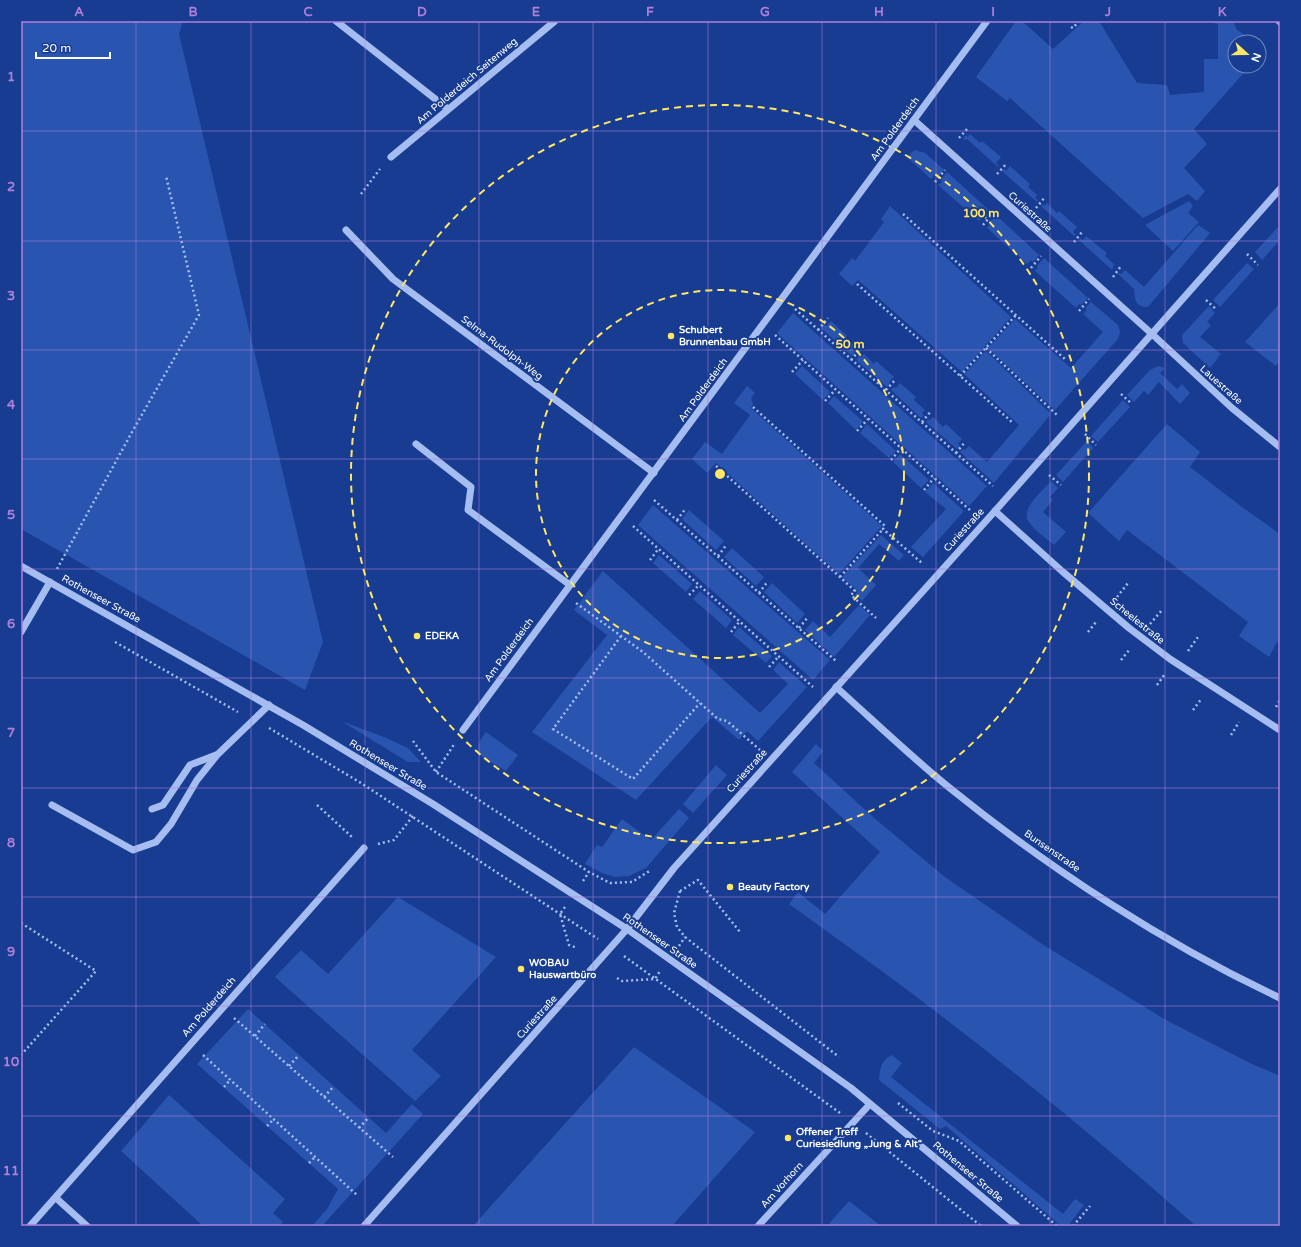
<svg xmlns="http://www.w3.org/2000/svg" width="1301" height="1247" font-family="'Varela Round',sans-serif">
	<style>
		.green { fill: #2955b0 }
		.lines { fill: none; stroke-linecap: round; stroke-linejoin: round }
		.path { stroke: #a5bdf0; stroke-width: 2.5; stroke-dasharray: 2 3; stroke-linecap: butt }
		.minor { stroke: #a5bdf0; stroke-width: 7 }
		.grid { fill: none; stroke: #b080d9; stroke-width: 1; stroke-opacity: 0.55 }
		.ring { fill: none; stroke: #ffe664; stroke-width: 2; stroke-dasharray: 7 5 }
		.poi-dot { fill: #ffe664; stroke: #173c91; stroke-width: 1.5 }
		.labels { text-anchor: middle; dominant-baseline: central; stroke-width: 4; stroke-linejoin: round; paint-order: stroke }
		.street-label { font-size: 10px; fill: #fff; stroke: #173c91 }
		.poi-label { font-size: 10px; font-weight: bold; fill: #fff; stroke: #173c91; text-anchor: start }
		.centre { fill: #ffe664; stroke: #173c91; stroke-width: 2 }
		.ring-label { font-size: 12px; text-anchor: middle; font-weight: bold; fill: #ffe664; stroke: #173c91; stroke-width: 4; stroke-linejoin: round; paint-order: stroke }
		.neatline { fill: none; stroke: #b080d9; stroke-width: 1.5 }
		.grid-label { font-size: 13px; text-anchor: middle; font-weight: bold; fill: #b080d9 }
	</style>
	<rect width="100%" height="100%" fill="#173c91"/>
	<g class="green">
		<polygon points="21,21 183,21 179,34 323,642 305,690 21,529"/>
		<polygon points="1016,21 1022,21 1053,49 1084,21 1099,21 1137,83 1167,85 1170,95 1204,92 1204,59 1218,59 1218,24 1205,21 1233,21 1237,30 1255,42 1235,42 1235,66 1250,66 1194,129 1207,144 1184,168 1205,191 1197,201 1188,194 1143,218 1010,98 1007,101 976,77"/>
		<polygon points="970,134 980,143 982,141 1001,157 996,163 999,166 998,167 967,139 965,140 963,138 966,135 968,137"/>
		<polygon points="915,150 925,153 944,170 938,177 935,174 931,179 907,157 912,152"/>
		<polygon points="1010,166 1030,184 1028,187 1037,195 1035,198 1038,200 1037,202 1002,171 1004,169 1006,171"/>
		<polygon points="947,172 991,212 985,219 983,217 979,221 938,185 942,182 941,180"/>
		<polygon points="1189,201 1193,206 1188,213 1199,222 1173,251 1145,225"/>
		<polygon points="1047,203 1057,213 1059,211 1077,227 1073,232 1076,235 1074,236 1041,206 1042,204 1044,206"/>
		<polygon points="890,206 1011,317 962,372 858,280 852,286 839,274 852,258 855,261 884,222 881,219"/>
		<polygon points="996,215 1039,255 1033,262 1031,260 1027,264 987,228 990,224 989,222"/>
		<path d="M 1198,225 L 1210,233 L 1148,307 C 1135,307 1135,300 1134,289 L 1118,274 L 1119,273 L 1121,274 L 1125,270 L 1144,287 Z"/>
		<polygon points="1280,225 1280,240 1262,260 1255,252"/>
		<polygon points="1086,236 1107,253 1105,256 1114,264 1112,270 1079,240 1080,238 1083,240"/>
		<polygon points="1044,258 1088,298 1081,305 1079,304 1076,308 1035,271 1038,267 1037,266"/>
		<polygon points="1247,263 1254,269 1220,307 1213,300"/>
		<path d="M 1091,302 L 1118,325 C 1121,331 1120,335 1117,340 L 1055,410 L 988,348 L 1015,319 L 1071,368 L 1103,332 L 1083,314 L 1087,310 L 1085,308 Z"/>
		<polygon points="1280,303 1280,361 1276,366 1245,342"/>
		<polygon points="1209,306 1215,313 1207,322 1211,325 1200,337 1221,354 1210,368 1183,343 1182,336 1184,333"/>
		<polygon points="793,313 987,486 969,506 777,333"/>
		<polygon points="831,321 847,336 845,338 856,347 853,350 855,352 852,356 821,328 824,324 826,326"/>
		<polygon points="986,351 1051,414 994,483 960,452 963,449 965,450 969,446 987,462 1019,425 964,374"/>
		<polygon points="864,354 874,364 876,361 894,377 889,382 890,383 887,387 856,360 859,356 861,357"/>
		<polygon points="802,366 830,392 823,400 795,374"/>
		<polygon points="1158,366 1165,368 1160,373 1177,389 1182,384 1190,393 1180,404 1159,382 1148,395 1144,391 1134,402 1127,395 1150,370"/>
		<polygon points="900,383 916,397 914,400 925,410 922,413 924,415 921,418 891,390 894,387 896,388"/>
		<polygon points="747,386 755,393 751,398 753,404 751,408 882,526 839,574 716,463 707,473 692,459 705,442 722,454 750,415 734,403"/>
		<polygon points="834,396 863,421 856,430 828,403"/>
		<polygon points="1123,400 1130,407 1098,442 1091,436"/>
		<polygon points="933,417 943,427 946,424 962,439 958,444 960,446 957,449 926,422 928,419 930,420"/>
		<polygon points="867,424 896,451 889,458 860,433"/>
		<polygon points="1167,424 1200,452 1190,467 1242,507 1280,534 1280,643 1277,642 1269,657 1239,636 1248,622 1127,530 1119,541 1088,513"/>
		<polygon points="1087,441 1093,448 1063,482 1056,475"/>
		<polygon points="900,454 929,480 921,488 893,462"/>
		<path d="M 1051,481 L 1058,488 L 1050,497 L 1053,500 L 1043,512 L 1066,532 L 1054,545 C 1046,538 1035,531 1029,522 C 1019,510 1043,490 1051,481 Z"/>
		<polygon points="933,483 964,511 923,557 911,547 946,509 925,492"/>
		<polygon points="653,505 830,660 813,680 638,525"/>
		<polygon points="689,510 724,541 716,550 682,519"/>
		<polygon points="881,535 904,555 899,561 879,544 858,568 876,585 862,601 855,595 858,591 842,577"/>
		<polygon points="732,548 764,577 756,586 724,557"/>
		<polygon points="659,555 692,584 686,592 653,563"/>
		<polygon points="603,571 760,713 788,684 773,670 779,662 807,687 758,741 747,731 739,740 712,717 636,800 532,732 607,635 574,610"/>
		<polygon points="772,583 805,614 797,623 764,592"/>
		<polygon points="700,591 732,620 726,628 693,599"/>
		<polygon points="859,605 870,615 834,657 805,630 813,621 830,637"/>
		<polygon points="739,627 772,656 766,663 733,635"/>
		<polygon points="341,721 384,737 408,748 421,762 408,762"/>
		<path d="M 486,732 L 518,755 L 506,771 L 482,757 C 474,748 480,740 486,732 Z"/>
		<path d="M 816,744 L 823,751 L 814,763 L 873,817 L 945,877 L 1045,946 L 1166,1020 L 1250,1063 L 1280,1076 L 1280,1226 L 1196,1226 C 1094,1136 989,1050 879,969 C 849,947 819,926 789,904 L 798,892 L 825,914 L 880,852 L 792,772 Z"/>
		<polygon points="716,765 727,775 693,813 683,804"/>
		<polygon points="679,809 689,818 646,868 629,876 615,877 602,873 585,864 597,845 602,847 622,819 651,840"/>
		<polygon points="398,897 496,957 412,1050 441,1076 415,1101 275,977 301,950 328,974"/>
		<polygon points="248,1009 386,1133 412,1104 423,1114 322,1226 312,1226 327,1209 338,1189 197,1064"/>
		<polygon points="634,1047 755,1132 672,1226 473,1226"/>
		<path d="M 892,1055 L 902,1063 L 891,1077 L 1063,1214 L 1075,1199 L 1084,1205 L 1068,1226 L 1061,1226 L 946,1126 L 940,1129 L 879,1080 C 880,1069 881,1060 892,1055 Z"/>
		<polygon points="169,1095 285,1199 273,1213 283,1222 280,1226 203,1226 121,1151"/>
		<polygon points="849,1201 881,1226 827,1226"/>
	</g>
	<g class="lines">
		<g class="path">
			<polyline points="1071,27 1073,28 1079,21"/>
			<polyline points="959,138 968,128"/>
			<polyline points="997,174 1007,163"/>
			<polyline points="935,182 945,170"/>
			<polyline points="361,194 380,169"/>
			<polyline points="1036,208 1045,197"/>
			<polyline points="903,214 1066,360"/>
			<polyline points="1279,218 1280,219"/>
			<polyline points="983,225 993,213"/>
			<polyline points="1074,242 1082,232"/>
			<polyline points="1247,254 1258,265"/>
			<polyline points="1031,268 1041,256"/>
			<polyline points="1113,277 1121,266"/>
			<polyline points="857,284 1013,423"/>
			<polyline points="1206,300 1217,310"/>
			<polyline points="795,309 993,486"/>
			<polyline points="1079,311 1089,299"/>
			<polyline points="818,330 828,318"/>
			<polyline points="775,335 971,511"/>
			<polyline points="986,348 1057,415"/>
			<polyline points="851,360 861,348"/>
			<polyline points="792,372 803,360"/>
			<polyline points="960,376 1016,315"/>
			<polyline points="886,390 896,379"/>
			<polyline points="1121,394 1132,404"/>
			<polyline points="825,401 835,390"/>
			<polyline points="753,407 885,526 883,529 923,564"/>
			<polyline points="922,422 931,411"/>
			<polyline points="857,431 868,419"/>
			<polyline points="1085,434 1096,445"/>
			<polyline points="956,453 965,442"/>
			<polyline points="891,460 901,448"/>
			<polyline points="716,466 840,577 855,591 851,595 876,618"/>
			<polyline points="1049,475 1061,485"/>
			<polyline points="924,490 934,478"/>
			<polyline points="654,500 836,661"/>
			<polyline points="677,520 686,508"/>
			<polyline points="633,526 813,687"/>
			<polyline points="718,556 727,544"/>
			<polyline points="650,560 659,548"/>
			<polyline points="57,569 132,432 199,315 166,176"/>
			<polyline points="840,577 883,529"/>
			<polyline points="759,593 768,581"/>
			<polyline points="689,595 699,585"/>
			<polyline points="1117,597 1128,583"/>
			<polyline points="576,603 643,652 718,719 727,721 760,750"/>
			<polyline points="1150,624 1162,610"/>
			<polyline points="799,628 808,617"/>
			<polyline points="731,632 740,621"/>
			<polyline points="1088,632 1096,622"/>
			<polyline points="621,636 553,729 633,779 700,703"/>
			<polyline points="115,642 238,712"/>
			<polyline points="1188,651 1198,637"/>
			<polyline points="1121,660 1130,649"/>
			<polyline points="769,667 779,656"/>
			<polyline points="1157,685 1165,674"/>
			<polyline points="1276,707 1280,700"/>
			<polyline points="1193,710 1202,698"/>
			<polyline points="269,728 361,783 598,939"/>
			<polyline points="1231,735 1239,722"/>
			<polyline points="413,741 436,772 589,872 610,883 632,882 651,870"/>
			<polyline points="436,772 455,743"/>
			<polyline points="317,805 352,837"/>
			<polyline points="378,844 394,840 413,816"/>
			<polyline points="583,881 589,872"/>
			<polyline points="680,891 674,913 677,927 685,937 839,1057"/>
			<polyline points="680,891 698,880 740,932"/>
			<polyline points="565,907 560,914 569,945 577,948"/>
			<polyline points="21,923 96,971 21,1055"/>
			<polyline points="679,946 685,937"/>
			<polyline points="624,956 840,1113"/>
			<polyline points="617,978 622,981 655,979 660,971"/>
			<polyline points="234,1018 393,1157"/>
			<polyline points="255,1036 265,1024"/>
			<polyline points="203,1055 358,1196"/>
			<polyline points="289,1066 299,1055"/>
			<polyline points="224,1087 230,1080"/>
			<polyline points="324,1097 334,1086"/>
			<polyline points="898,1103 933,1131 959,1141 1057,1226"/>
			<polyline points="267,1126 274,1119"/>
			<polyline points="359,1128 369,1117"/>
			<polyline points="866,1133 981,1226"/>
			<polyline points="309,1163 315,1157"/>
			<polyline points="1073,1226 1090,1206"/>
		</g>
		<g class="minor">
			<polyline points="336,21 448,109"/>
			<polyline points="1279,21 1280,22"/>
			<polyline points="914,120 1152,334 1232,408 1280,447"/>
			<polyline points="391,157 555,21"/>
			<polyline points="346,230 393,279 654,473"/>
			<polyline points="416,444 471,487 468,510 570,585"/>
			<polyline points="995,511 1063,572 1129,628 1170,659 1280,730"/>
			<polyline points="21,566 303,725 433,804 627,929 851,1088 1017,1226"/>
			<polyline points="21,632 50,582"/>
			<path d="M 836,687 C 874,721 911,757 951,789 C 1050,869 1165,944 1280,998"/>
			<polyline points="463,730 987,21"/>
			<polyline points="52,805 133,850 156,842 171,824 197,780 217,755 269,705"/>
			<polyline points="152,809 163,805 190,765 216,755"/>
			<polyline points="56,1198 87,1226"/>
			<polyline points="30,1226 364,848"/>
			<polyline points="364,1226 627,929 674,868 995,511 1280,189"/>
			<polyline points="758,1226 870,1104"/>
		</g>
	</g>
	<path class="grid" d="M 136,21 L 136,1226M 251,21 L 251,1226M 365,21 L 365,1226M 479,21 L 479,1226M 593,21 L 593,1226M 708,21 L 708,1226M 822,21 L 822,1226M 936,21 L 936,1226M 1050,21 L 1050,1226M 1165,21 L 1165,1226M 21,131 L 1280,131M 21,241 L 1280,241M 21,350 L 1280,350M 21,459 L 1280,459M 21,569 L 1280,569M 21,678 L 1280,678M 21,788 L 1280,788M 21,897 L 1280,897M 21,1006 L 1280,1006M 21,1116 L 1280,1116"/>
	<g class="ring">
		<circle cx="720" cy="474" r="184"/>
		<circle cx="720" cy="474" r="369"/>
	</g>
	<g class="poi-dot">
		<circle cx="671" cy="336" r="4"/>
		<circle cx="417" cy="636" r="4"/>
		<circle cx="730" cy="887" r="4"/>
		<circle cx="521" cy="969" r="4"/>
		<circle cx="788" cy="1138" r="4"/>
	</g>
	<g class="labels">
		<g class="street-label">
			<text transform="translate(467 81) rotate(-40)">Am Polderdeich Seitenweg</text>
			<text transform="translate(895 129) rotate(-54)">Am Polderdeich</text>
			<text transform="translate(1030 212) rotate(42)">Curiestraße</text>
			<text transform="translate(502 348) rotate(37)">Selma-Rudolph-Weg</text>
			<text transform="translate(1221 385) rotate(42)">Lauestraße</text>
			<text transform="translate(703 390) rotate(-54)">Am Polderdeich</text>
			<text transform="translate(964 530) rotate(-48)">Curiestraße</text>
			<text transform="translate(101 599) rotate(29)">Rothenseer Straße</text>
			<text transform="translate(1137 621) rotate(39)">Scheelestraße</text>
			<text transform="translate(509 650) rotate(-54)">Am Polderdeich</text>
			<text transform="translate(388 765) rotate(31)">Rothenseer Straße</text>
			<text transform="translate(747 771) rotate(-48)">Curiestraße</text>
			<text transform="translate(1052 851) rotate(35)">Bunsenstraße</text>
			<text transform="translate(660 941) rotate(35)">Rothenseer Straße</text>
			<text transform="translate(209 1007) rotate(-49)">Am Polderdeich</text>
			<text transform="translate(537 1017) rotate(-48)">Curiestraße</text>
			<text transform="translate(968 1172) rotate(40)">Rothenseer Straße</text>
			<text transform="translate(782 1185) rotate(-48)">Am Vorhorn</text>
		</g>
		<g class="poi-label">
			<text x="679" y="330">Schubert<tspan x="679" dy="12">Brunnenbau GmbH</tspan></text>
			<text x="425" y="636">EDEKA</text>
			<text x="738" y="887">Beauty Factory</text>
			<text x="529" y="963">WOBAU<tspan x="529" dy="12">Hauswartbüro</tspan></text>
			<text x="796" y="1132">Offener Treff<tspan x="796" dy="12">Curiesiedlung „Jung &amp; Alt“</tspan></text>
		</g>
	</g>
	<circle cx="720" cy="474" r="6" class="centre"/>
	<g class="ring-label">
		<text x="981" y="217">100 m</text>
		<text x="850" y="348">50 m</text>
	</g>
	<rect width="1301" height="1247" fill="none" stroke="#173c91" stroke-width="44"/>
	<g transform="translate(1247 54) rotate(111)"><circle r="19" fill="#173c91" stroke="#748abd"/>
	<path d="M0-3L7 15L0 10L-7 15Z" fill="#ffe664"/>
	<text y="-6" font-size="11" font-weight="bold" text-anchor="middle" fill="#ffffff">N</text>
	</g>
	<path d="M36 52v6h74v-6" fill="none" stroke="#ffffff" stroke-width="2"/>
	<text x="42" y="52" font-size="12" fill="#ffffff" stroke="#173c91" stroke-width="3" paint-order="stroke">20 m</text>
	<rect x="22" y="22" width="1257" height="1203" class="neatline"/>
	<g class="grid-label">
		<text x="79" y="16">A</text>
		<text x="193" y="16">B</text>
		<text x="308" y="16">C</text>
		<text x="422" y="16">D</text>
		<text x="536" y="16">E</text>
		<text x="650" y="16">F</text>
		<text x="765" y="16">G</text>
		<text x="879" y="16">H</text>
		<text x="993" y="16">I</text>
		<text x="1108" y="16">J</text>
		<text x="1222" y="16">K</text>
		<text x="11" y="81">1</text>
		<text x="11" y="191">2</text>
		<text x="11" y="300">3</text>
		<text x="11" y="409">4</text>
		<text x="11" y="519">5</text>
		<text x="11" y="628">6</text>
		<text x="11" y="737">7</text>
		<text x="11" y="847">8</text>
		<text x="11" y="956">9</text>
		<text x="11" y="1066">10</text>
		<text x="11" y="1175">11</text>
	</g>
</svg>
